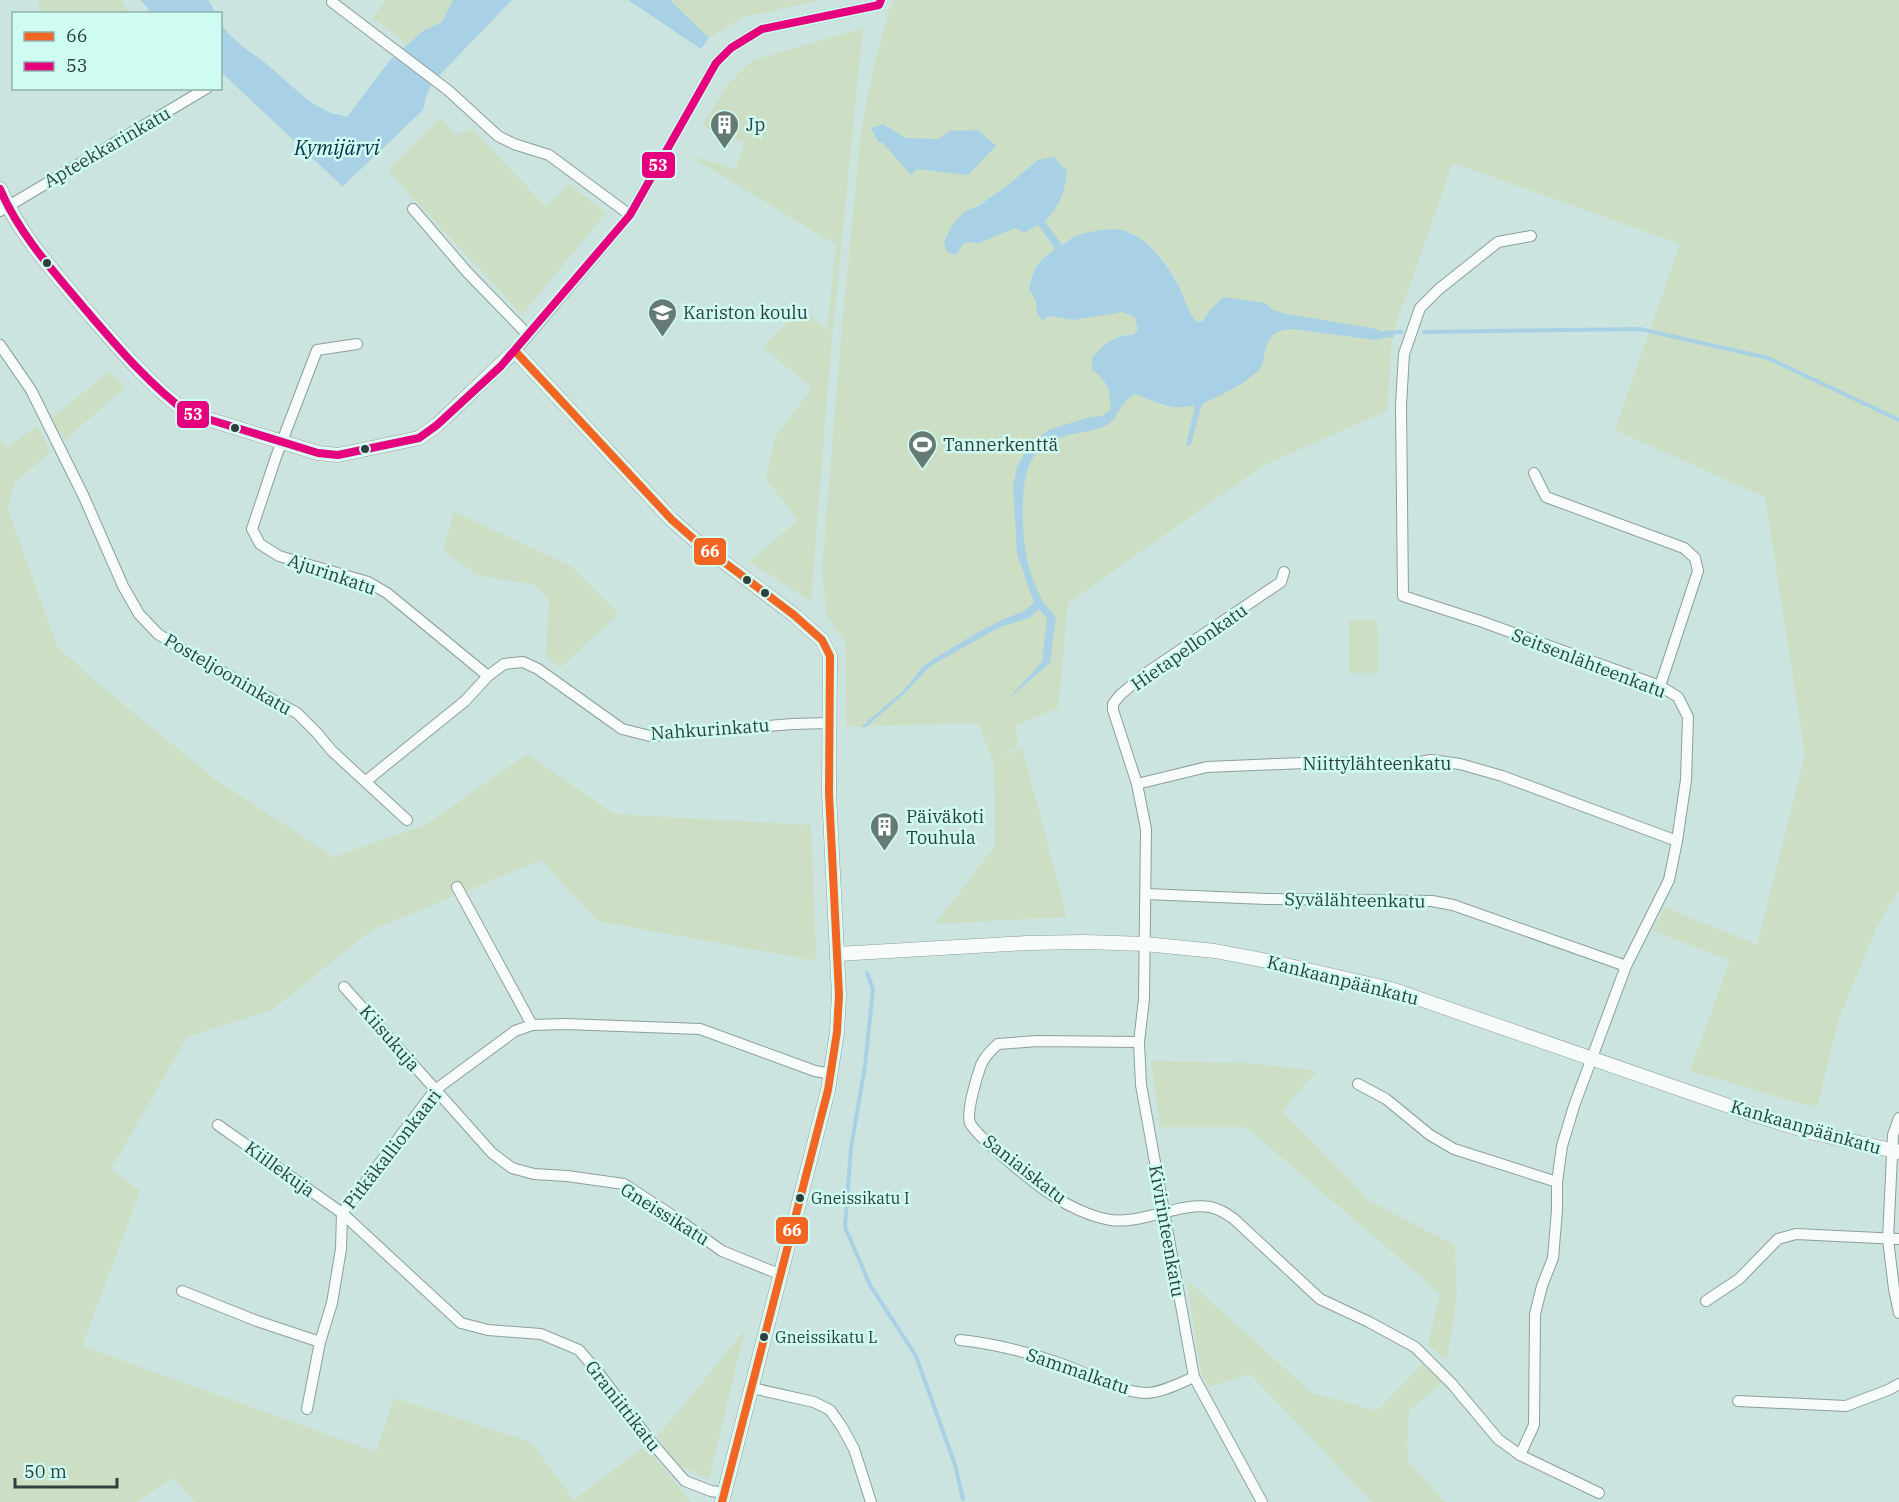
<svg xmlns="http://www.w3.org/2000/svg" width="1899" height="1502" font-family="'IBM Plex Serif',serif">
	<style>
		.green { fill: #ccdfc5; fill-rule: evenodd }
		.water { fill: #a9d1e5 }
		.pier { fill: #cce4df }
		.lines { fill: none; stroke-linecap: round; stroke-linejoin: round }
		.stream { stroke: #a9d1e5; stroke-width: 4 }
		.minor-casing { stroke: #8c9f9b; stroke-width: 12 }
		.tertiary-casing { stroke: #8c9f9b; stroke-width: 15 }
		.minor { stroke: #f7fbfa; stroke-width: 10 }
		.tertiary { stroke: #f7fbfa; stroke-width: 14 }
		.bus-1-casing { stroke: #cffcf2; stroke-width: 12 }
		.bus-2-casing { stroke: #cffcf2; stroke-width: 12 }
		.bus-1 { stroke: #f26522; stroke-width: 8 }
		.bus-2 { stroke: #e5007d; stroke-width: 8 }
		.bus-dot { fill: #2e403c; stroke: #cffcf2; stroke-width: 2 }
		.labels { text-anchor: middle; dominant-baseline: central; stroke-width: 5; stroke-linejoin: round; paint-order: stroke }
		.bus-label { font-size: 16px; fill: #2e403c; stroke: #cffcf2; text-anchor: start }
		.poi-label { font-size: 18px; fill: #2e403c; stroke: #cffcf2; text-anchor: start }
		.street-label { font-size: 18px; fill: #2e403c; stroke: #cffcf2 }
		.water-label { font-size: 20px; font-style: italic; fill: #072e44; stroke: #cffcf2 }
		.line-badge { stroke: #cffcf2; stroke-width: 2 }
		.badge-label { font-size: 16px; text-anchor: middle; font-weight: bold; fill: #fff }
	</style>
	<rect width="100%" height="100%" fill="#cce4df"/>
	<g class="green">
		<polygon points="39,0 121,0 126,9 125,13 42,13 37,1"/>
		<polygon points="385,0 453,0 442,22 423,31 407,44 373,18"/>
		<polygon points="670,0 822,0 744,17 709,38"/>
		<path d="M 894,0 L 1899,0 L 1899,890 L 1876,929 L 1839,1019 L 1817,1108 L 1690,1071 L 1730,960 L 1653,931 L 1665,907 L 1757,945 L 1805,755 L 1765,497 L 1615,430 L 1680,244 L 1453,163 L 1392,336 L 1387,411 L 1264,465 L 1068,603 L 1058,708 L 1015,726 L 1019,745 L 1002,758 L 1022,747 L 1067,917 L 935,924 L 995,846 L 994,764 L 978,723 L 846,727 L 846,644 L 826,614 L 822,568 L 841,337 L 861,130 L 873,70 L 889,10 ZM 883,124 L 905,138 L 939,139 L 978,130 L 968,175 L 917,169 L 911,175 L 883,143 L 878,142 L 877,137 ZM 1038,160 L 1045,221 L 1062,245 C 1078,235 1110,224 1128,232 C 1142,238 1158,252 1167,265 C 1180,282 1183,305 1197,322 L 1203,321 L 1210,310 L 1265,303 L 1273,310 L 1287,314 L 1376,329 L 1391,336 L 1376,340 L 1291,329 C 1267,331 1266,344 1262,365 L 1168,408 L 1136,394 L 1128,397 L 1110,396 L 1104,378 L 1092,370 L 1123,334 L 1133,335 L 1138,330 L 1135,317 L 1122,312 L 1074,320 L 1047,316 L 1044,321 L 1037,313 L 1036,301 L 1055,249 L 1038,225 L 1015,228 L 979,243 L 965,242 L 952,225 C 966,209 985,202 1002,190 C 1014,180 1026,169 1038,160 Z"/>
		<polygon points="863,28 830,361 811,601 749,562 798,520 766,479 775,437 812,388 763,347 802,308 827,330 836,245 688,155 735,169 745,143 702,126 728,84 751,61"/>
		<polygon points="441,118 455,135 473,129 546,207 569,184 606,213 522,315 388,171"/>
		<polygon points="108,372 126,387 65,440 51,419"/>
		<polygon points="37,426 51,452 14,483 8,509 57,646 95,681 216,780 334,857 425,825 527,754 614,814 811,825 816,961 598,921 541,860 372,930 272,1010 187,1037 111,1169 140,1191 82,1346 376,1452 394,1398 531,1442 574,1500 645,1446 691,1502 195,1502 174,1478 136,1502 0,1502 0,439 6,448"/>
		<polygon points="454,512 571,566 619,614 560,668 546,657 549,600 535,585 477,575 443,550"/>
		<polygon points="1349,620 1373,620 1378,627 1378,673 1349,673"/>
		<polygon points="1151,1061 1251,1063 1317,1071 1282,1111 1369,1201 1455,1245 1457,1296 1447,1360 1428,1345 1440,1293 1246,1127 1160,1127"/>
		<polygon points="1187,1280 1312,1393 1377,1411 1422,1364 1442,1383 1409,1411 1407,1462 1446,1502 1372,1502 1250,1374 1208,1387 1201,1373"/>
		<polygon points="745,1330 709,1479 679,1465 657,1437"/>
	</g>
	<g class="water">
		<polygon points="141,0 208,0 216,13 151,13"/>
		<path d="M 453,0 L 512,0 L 433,82 L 426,96 L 423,110 L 343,186 L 343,197 L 221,80 L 220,22 C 233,43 251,51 269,66 C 287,81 307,103 329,112 C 334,115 341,114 347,117 L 391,59 L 423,31 L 442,22 Z"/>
		<polygon points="628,0 670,0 709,38 701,49"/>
		<polygon points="883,124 905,138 939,139 949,131 978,130 996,146 968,175 917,169 911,175 883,143 878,142 871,128"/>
		<path d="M 1054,157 L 1067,171 C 1065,192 1060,206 1045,221 L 1062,245 C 1067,242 1072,237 1078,235 C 1091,231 1115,226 1128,232 C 1151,242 1167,264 1178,285 C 1185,298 1187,311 1197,322 L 1203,321 L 1210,310 L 1224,297 L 1265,303 L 1273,310 L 1287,314 L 1376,329 L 1392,336 L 1376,340 L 1291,329 C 1273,331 1268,337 1264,355 C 1263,358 1264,362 1262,365 C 1253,381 1219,396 1202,404 L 1191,444 L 1186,446 L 1195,405 C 1173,412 1156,402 1136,394 C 1118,401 1120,419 1105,426 C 1086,435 1064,430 1045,447 C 1041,450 1037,453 1034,456 C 1020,475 1022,524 1025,547 C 1027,565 1034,584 1042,600 C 1046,606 1052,612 1056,618 L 1050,663 L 1008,699 L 1042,662 L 1047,618 L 1039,609 L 1029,618 L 1000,627 L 929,667 L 906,692 L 866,727 L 861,727 L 904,690 L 924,665 L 973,635 L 1004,619 L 1024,611 L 1034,603 L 1017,554 L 1013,487 L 1017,467 L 1028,447 L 1048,430 L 1090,417 L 1102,416 L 1111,409 C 1110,391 1108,380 1092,370 L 1092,357 C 1105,345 1114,334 1133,335 L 1138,330 L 1135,317 L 1122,312 L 1074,320 L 1048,316 L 1043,321 L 1037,313 L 1036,301 L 1029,289 C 1034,267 1037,262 1055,249 L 1038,225 L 1024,233 L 1015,228 L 979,243 L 965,242 L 956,255 L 947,252 L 944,242 L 952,225 L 964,212 L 978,206 L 1003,189 L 1038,160 Z"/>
	</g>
	<polygon class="pier" points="221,72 343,187 343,197 221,80"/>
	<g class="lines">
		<g class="stream">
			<polyline points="1424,332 1640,329 1768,358 1899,420"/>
			<polyline points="1392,336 1384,333 1401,332"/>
			<polyline points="867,973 873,989 865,1066 851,1148 845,1227 870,1285 916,1356 955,1465 963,1499"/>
		</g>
		<defs>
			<g id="minor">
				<polyline points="332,2 449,91 498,136 514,144 549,155 630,215"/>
				<polyline points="413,209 467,272 528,335"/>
				<polyline points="0,211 207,88"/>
				<polyline points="357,344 317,350 276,457 252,529 260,544 279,556 368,582 387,593 488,676"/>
				<polyline points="0,345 31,390 84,497 123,586 139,614 158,634 190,654 297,713 317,733 332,751 407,820"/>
				<polyline points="515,351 630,215 716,63 731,48 762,29 879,5 881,0"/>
				<polyline points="1534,473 1546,497 1684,548 1695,558 1698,571 1660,686"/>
				<polyline points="366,781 465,701 488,676 504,664 523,662 538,669 622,729 650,736 792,724 830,723"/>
				<polyline points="1137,784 1207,767 1327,762 1402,765 1431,760 1460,764 1502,776 1677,841"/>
				<polyline points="457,887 532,1025"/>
				<polyline points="1146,894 1266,899 1432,901 1453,905 1626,966"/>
				<polyline points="344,987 492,1153 512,1168 534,1174 567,1176 624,1184 676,1218 722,1251 779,1274"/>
				<path d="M 1139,1042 L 1037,1041 L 998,1044 C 991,1050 985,1056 981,1065 C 977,1076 966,1112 970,1123 C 977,1137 1036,1185 1052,1195 C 1068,1206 1091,1217 1111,1220 C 1144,1224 1180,1202 1210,1207 C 1220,1209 1227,1214 1234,1219 L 1320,1299 L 1369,1322 L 1415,1347 L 1452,1384 L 1498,1439 L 1520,1455 L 1599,1493"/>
				<polyline points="1358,1084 1386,1099 1430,1135 1454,1149 1557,1182"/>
				<polyline points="1899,1118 1893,1135 1888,1239 1894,1289 1899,1313"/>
				<polyline points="218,1125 342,1213 461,1323 488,1330 541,1334 579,1350 597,1371 652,1443 685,1481 711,1491 725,1493"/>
				<polyline points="182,1291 257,1321 320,1342"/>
				<polyline points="1706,1301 1739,1279 1778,1239 1796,1234 1899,1239"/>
				<path d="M 960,1340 C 997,1344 1032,1353 1067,1366 C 1092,1375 1119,1392 1146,1393 C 1161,1393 1180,1383 1194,1377"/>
				<polyline points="752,1388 814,1402 830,1410 842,1427 854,1449 871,1502"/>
				<polyline points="1738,1401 1846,1406 1888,1390 1899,1384"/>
				<polyline points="307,1409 320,1342 332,1303 341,1249 342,1213 435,1090 515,1031 532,1025 565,1024 700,1029 815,1071 831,1074"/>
				<polyline points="1520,1455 1534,1425 1535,1314 1542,1286 1553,1258 1557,1210 1557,1182 1562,1146 1574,1106 1626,966 1669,880 1677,841 1686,780 1688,717 1678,697 1660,686 1480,621 1403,596 1401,405 1404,354 1420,308 1439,289 1498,242 1531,236"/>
				<polyline points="1262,1502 1194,1377 1141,1085 1139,1042 1144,999 1146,829 1137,784 1113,710 1113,704 1120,695 1145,674 1281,582 1284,572"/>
			</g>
			<g id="tertiary">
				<path d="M 0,189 C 19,234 54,272 85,309 C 116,345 149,385 188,413 L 318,453 L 338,455 L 419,438 L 437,425 L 515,351 L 672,520 L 696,541 L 794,615 L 822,640 L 830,656 L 829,793 L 839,995 L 837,1032 L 828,1090 L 722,1502"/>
				<polyline points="837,954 1027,943 1085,942 1145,944 1215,951 1272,962 1391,989 1752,1114 1810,1132 1899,1152"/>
			</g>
		</defs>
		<use href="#minor" class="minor-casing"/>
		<use href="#tertiary" class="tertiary-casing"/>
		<use href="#minor" class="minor"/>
		<use href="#tertiary" class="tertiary"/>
		<defs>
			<polyline id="bus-1" points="515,351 672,520 696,541 794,615 822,640 830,656 829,793 839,995 837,1032 828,1090 722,1502"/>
			<path id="bus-2" d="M 0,189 C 19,234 54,272 85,309 C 116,345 149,385 188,413 L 318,453 L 338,455 L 419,438 L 437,425 L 501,366 L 630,215 L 716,63 L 731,48 L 762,29 L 879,5 L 881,0"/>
		</defs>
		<use href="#bus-1" class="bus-1-casing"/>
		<use href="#bus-2" class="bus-2-casing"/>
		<use href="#bus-1" class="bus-1"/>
		<use href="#bus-2" class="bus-2"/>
	</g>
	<defs>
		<symbol id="building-pin" viewBox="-11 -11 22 30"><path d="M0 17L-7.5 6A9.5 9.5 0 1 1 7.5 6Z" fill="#657975" stroke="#cffcf2"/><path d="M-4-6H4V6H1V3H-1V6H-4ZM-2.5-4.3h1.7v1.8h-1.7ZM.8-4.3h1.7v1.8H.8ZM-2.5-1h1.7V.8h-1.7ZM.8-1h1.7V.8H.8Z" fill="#fff"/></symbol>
		<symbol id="school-pin" viewBox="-11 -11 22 30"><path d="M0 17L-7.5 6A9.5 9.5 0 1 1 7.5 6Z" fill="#657975" stroke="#cffcf2"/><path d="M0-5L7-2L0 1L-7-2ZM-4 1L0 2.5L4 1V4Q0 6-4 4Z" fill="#fff"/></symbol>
		<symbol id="stadium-pin" viewBox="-11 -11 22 30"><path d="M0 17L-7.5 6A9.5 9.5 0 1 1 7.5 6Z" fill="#657975" stroke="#cffcf2"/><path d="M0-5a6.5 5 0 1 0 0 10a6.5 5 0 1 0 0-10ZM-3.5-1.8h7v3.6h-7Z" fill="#fff"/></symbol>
	</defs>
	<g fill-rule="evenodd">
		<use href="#building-pin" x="708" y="108" width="33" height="45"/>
		<use href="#school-pin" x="646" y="296" width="33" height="45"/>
		<use href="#stadium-pin" x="906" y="428" width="33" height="45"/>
		<use href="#building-pin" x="868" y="810" width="33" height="45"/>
	</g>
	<g class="bus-dot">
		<circle cx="47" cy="263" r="5"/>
		<circle cx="235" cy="428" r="5"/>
		<circle cx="365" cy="449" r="5"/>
		<circle cx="747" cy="580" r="5"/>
		<circle cx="765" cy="593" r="5"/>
		<circle cx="800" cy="1198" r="5"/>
		<circle cx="764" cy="1337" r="5"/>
	</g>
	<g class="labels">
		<g class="bus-label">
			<text x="811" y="1198">Gneissikatu I</text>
			<text x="775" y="1337">Gneissikatu L</text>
		</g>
		<g class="poi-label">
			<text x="746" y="124">Jp</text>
			<text x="683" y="312">Kariston koulu</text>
			<text x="943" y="444">Tannerkenttä</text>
			<text x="906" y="816">Päiväkoti<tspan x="906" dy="21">Touhula</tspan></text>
		</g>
		<g class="street-label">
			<text transform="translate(107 147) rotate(-30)">Apteekkarinkatu</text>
			<text transform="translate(332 574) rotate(19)">Ajurinkatu</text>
			<text transform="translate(1189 647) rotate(-35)">Hietapellonkatu</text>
			<text transform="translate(1589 663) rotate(21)">Seitsenlähteenkatu</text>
			<text transform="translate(228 674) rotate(30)">Posteljooninkatu</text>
			<text transform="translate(710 729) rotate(-4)">Nahkurinkatu</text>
			<text x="1377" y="763">Niittylähteenkatu</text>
			<text transform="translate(1355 900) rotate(1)">Syvälähteenkatu</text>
			<text transform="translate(1343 980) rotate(14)">Kankaanpäänkatu</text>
			<text transform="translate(390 1038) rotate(49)">Kiisukuja</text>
			<text transform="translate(1806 1127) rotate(16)">Kankaanpäänkatu</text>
			<text transform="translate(392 1149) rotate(-52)">Pitkäkallionkaari</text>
			<text transform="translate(280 1169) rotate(36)">Kiillekuja</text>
			<text transform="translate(1025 1169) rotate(38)">Saniaiskatu</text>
			<text transform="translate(665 1214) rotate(32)">Gneissikatu</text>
			<text transform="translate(1167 1231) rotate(80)">Kivirinteenkatu</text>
			<text transform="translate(1078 1371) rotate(19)">Sammalkatu</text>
			<text transform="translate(623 1406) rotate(52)">Graniittikatu</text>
		</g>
		<g class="water-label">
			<text x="337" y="147">Kymijärvi</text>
		</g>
	</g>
	<g class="line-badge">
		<rect x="641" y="151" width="35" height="28" rx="6" fill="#e5007d"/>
		<rect x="176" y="400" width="34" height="29" rx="6" fill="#e5007d"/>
		<rect x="693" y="537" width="34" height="29" rx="6" fill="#f26522"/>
		<rect x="775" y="1216" width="34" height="29" rx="6" fill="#f26522"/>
	</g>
	<g class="badge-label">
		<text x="658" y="171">53</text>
		<text x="193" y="420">53</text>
		<text x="710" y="557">66</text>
		<text x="792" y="1236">66</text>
	</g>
	<rect x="12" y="12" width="210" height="78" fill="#cffcf2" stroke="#8fb1a9" stroke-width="1.5"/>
	<rect x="24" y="32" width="30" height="9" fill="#f26522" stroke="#8fb1a9" stroke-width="1.5"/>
	<text x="66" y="42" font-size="18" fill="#2e403c">66</text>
	<rect x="24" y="62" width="30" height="9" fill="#e5007d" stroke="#8fb1a9" stroke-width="1.5"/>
	<text x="66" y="72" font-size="18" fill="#2e403c">53</text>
	<path d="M15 1478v9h102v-9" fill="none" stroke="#2e403c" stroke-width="3"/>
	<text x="24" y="1478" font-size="18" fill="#2e403c" stroke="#cffcf2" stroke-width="4.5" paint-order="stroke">50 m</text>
</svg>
